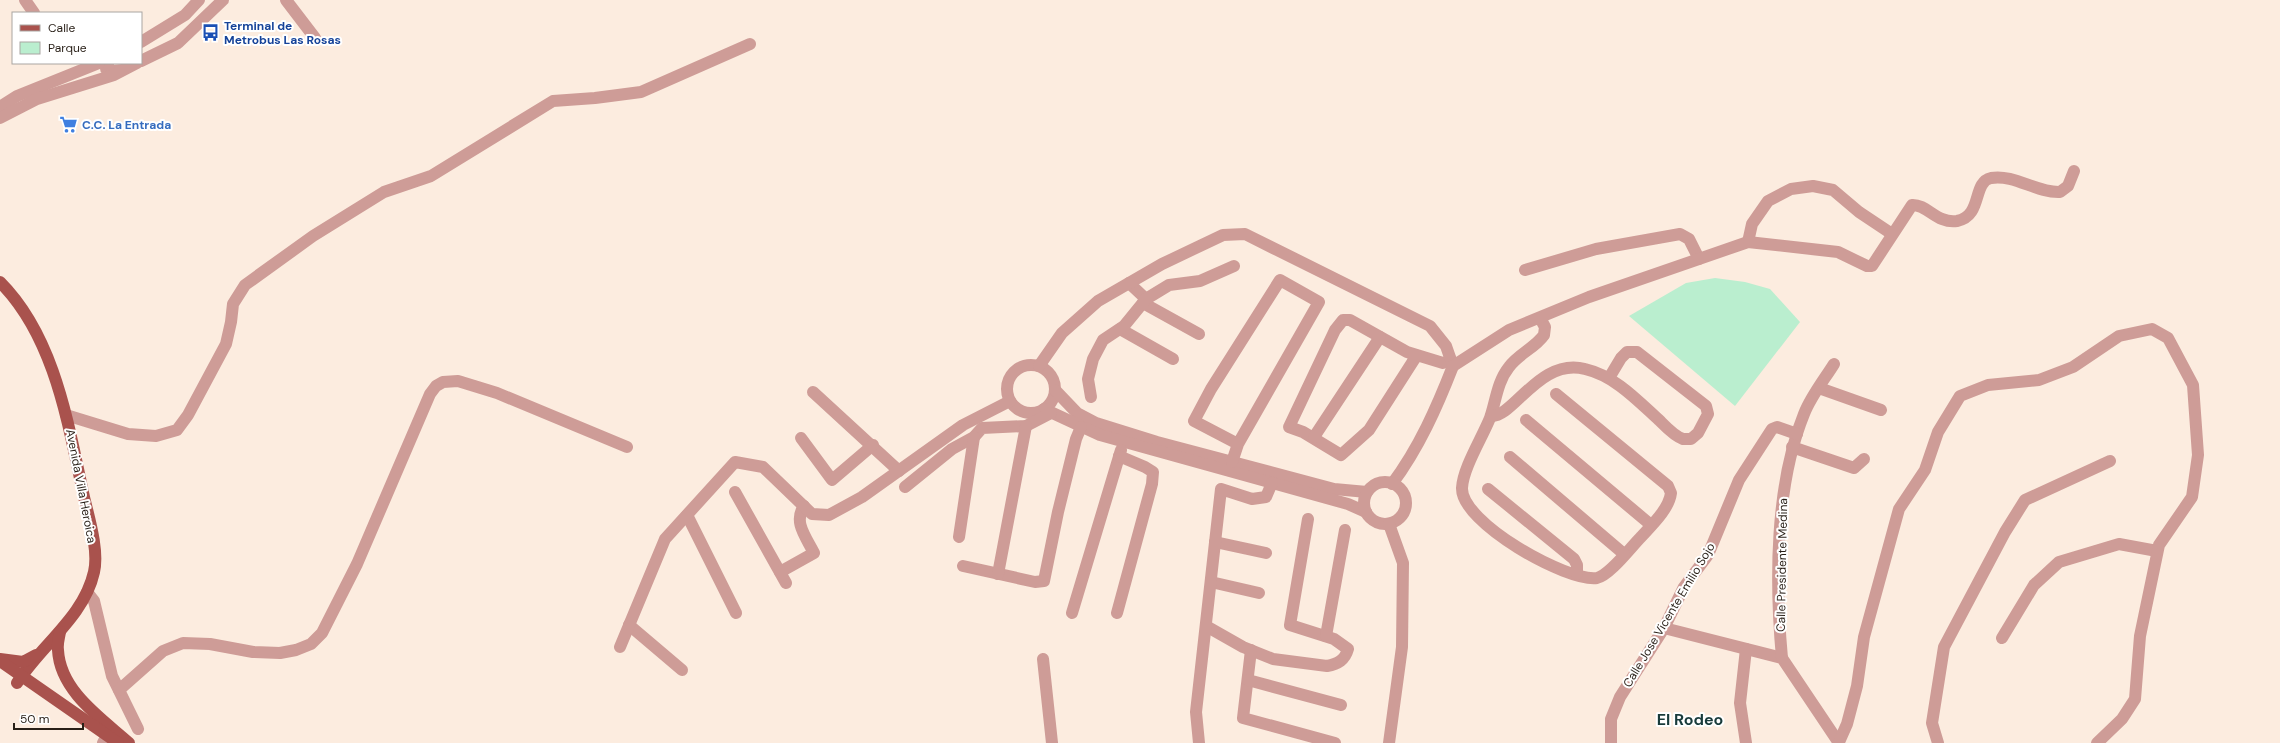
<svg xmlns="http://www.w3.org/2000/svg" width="2280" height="743" font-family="'DM Sans',sans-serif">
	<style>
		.green { fill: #baeecf }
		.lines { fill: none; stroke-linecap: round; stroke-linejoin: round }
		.minor { stroke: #ce9c97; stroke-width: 12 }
		.major { stroke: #a9524d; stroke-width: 12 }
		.labels { text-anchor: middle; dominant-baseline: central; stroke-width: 4; stroke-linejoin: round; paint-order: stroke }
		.transit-label { font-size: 12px; font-weight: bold; fill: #164399; stroke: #fff; text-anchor: start }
		.shop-label { font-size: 12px; font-weight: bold; fill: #366cbe; stroke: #fff; text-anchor: start }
		.street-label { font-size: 12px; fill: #281f17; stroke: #fff }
		.district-label { font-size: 16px; font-weight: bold; fill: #193b3b; stroke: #fff }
	</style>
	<rect width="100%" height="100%" fill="#fcecdf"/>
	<polygon class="green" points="1715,278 1745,282 1770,289 1800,322 1735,406 1629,316 1686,283"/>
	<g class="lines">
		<g class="minor">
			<polyline points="25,0 34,13"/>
			<polyline points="286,0 315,38"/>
			<polyline points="141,42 185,15 199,0"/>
			<polyline points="141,61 178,43 223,0"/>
			<polyline points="108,63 106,69 112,71 122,70"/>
			<polyline points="0,107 17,96 99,63"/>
			<polyline points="0,118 37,99 114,75 137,63"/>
			<polyline points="1748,242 1752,224 1768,201 1791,189 1813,186 1833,190 1859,212 1892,234"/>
			<polyline points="1525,270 1596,249 1680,234 1689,239 1699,259"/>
			<polyline points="1129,283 1146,299"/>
			<polyline points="1143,303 1199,334"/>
			<path d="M 1540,318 L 1545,327 L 1544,335 C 1535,348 1518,354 1509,367 C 1497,382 1496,401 1490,418 C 1482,438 1463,468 1462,488 C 1461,523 1567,582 1597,578 C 1610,575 1631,547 1641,537 C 1652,525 1669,509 1671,493 L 1668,486 L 1556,394"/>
			<polyline points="1120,329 1173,359"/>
			<polyline points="1417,355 1369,430 1341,455 1303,432 1289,427 1335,330 1343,320 1350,320 1407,352 1443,363 1451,360"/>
			<circle cx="1031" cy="389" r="24"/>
			<path d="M 1039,366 L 1062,333 L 1098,301 L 1162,264 L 1223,235 L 1245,234 L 1430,326 L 1446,346 L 1453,366 C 1437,407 1419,448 1392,484"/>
			<path d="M 1453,366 L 1509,330 L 1589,297 L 1748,242 L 1838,252 L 1867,266 L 1872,266 L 1912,205 C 1927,204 1937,224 1957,221 C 1983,216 1972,182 1991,178 C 2015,174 2036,193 2060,192 L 2068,186 L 2074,171"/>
			<polyline points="1819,388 1881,410"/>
			<polyline points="1055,390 1077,413 1096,423 1157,442 1334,489 1367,492"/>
			<polyline points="813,392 899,471"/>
			<polyline points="1091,397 1088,379 1093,359 1103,340 1124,326 1146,299 1169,285 1200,281 1234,266"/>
			<polyline points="1044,409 1100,435 1348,504 1366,512"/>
			<polyline points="66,415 128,434 156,436 177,430 188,415 226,344 231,322 233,304 245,285 313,236 384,192 431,176 553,101 595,98 641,92 750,44"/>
			<path d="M 1491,416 C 1513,418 1540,357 1585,369 C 1615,376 1637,400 1659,420 C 1666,427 1674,436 1683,439 L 1691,439 L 1698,433 L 1708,414 L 1706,406 L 1637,352 L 1627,352 L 1621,358 L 1609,378"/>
			<polyline points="1526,420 1651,525"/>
			<polyline points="1314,437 1380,337"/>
			<polyline points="801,438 832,480 873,445"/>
			<polyline points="1792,447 1854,468 1864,459"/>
			<polyline points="1510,457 1624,554"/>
			<polyline points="1232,462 1238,444 1319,302 1280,280 1211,389 1194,421 1238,444"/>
			<circle cx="1385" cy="503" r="21"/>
			<polyline points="905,487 952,449 974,437 982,428 1026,426 1051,413"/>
			<polyline points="1488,489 1574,559 1577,565 1577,574"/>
			<polyline points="735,492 786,583"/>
			<polyline points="687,515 736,613"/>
			<polyline points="959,537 974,437"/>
			<polyline points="1215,542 1266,553"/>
			<polyline points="963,566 1035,582 1044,581 1058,512 1076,439 1081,427"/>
			<path d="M 780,572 L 814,553 C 806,537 793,522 804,506"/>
			<polyline points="998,574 1026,426"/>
			<polyline points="1211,582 1259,593"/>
			<polyline points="87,592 94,601 112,676 138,729"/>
			<polyline points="1072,613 1121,450"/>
			<polyline points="1117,613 1152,484 1153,472 1145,467 1119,456"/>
			<polyline points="629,625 682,670"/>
			<path d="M 1206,626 L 1243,647 L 1273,659 L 1327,666 C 1338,664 1345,660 1348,649 L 1334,639 L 1290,625 L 1308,519"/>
			<polyline points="1664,628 1782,658 1839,743"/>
			<polyline points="1326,636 1345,530"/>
			<polyline points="2002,638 2034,585 2059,562 2119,544 2157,551"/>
			<polyline points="620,647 665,539 735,462 763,467 812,514 829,515 862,497 963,425 1010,401"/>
			<polyline points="1746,649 1740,703 1746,743"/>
			<polyline points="1251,650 1243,718 1335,743"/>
			<path d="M 1782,658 C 1775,582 1775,485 1804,414 C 1811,396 1824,380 1834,364"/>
			<polyline points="1043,659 1052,743"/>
			<polyline points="1248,680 1341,705"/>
			<polyline points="119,690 163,651 183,643 210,644 253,652 280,653 296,650 311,644 322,633 357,564 430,394 436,386 443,382 458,381 497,393 627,447"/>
			<polyline points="1839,742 1847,724 1857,686 1864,637 1899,509 1925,470 1938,432 1960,396 1988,385 2039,380 2073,367 2119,336 2152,329 2168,338 2193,385 2198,455 2192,497 2159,545 2140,636 2135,699 2122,719 2097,743"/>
			<polyline points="103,743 104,741"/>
			<polyline points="1199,743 1196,712 1221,489 1252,499 1266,497 1272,483"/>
			<polyline points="1389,743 1402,647 1403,563 1389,524"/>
			<polyline points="1611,743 1611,719 1620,697 1664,628 1684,587 1708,555 1739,480 1772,429 1777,427 1797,434"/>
			<polyline points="1938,743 1932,723 1944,647 2005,532 2025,500 2110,461"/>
		</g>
		<g class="major">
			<path d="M 0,282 C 55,337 68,424 84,497 C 89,518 99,551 94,572 C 84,617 41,645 17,683"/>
			<path d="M 60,632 C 59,638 57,644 58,650 C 60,691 101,718 129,743"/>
			<polyline points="0,659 23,662 36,655"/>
			<polyline points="0,661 118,743"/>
		</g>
	</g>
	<defs>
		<symbol id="bus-bare" viewBox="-9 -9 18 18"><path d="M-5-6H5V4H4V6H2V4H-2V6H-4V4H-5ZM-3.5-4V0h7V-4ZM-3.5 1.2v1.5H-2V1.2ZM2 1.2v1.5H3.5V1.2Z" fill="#1a4fb4" stroke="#fff" stroke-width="2.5" paint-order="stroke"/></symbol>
		<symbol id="supermarket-bare" viewBox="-9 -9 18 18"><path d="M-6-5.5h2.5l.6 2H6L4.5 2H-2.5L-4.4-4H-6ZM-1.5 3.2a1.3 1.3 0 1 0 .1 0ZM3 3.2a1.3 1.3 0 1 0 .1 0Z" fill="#3f7fe0" stroke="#fff" stroke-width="2.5" paint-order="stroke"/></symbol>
	</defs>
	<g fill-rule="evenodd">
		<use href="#bus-bare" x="198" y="20" width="25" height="25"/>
		<use href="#supermarket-bare" x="56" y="112" width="25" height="25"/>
	</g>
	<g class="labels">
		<g class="transit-label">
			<text x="224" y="26">Terminal de<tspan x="224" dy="14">Metrobus Las Rosas</tspan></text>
		</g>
		<g class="shop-label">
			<text x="82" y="125">C.C. La Entrada</text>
		</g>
		<g class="street-label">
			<text transform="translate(81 486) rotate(79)">Avenida Villa Heroica</text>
			<text transform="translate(1782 565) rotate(-89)">Calle Presidente Medina</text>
			<text transform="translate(1669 615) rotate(-59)">Calle Jose Vicente Emilio Sojo</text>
		</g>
		<g class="district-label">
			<text x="1690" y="719">El Rodeo</text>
		</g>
	</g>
	<rect x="12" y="12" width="130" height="52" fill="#ffffff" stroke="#a9a5a2"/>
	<rect x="20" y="25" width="20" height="6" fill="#a9524d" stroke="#a9a5a2"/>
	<text x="48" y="32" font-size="12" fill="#281f17">Calle</text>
	<rect x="20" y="42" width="20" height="12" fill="#baeecf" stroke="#a9a5a2"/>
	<text x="48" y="52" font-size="12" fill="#281f17">Parque</text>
	<path d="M14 723v6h69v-6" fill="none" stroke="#281f17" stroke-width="2"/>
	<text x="20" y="723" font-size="12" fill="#281f17" stroke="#ffffff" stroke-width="3" paint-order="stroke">50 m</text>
</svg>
